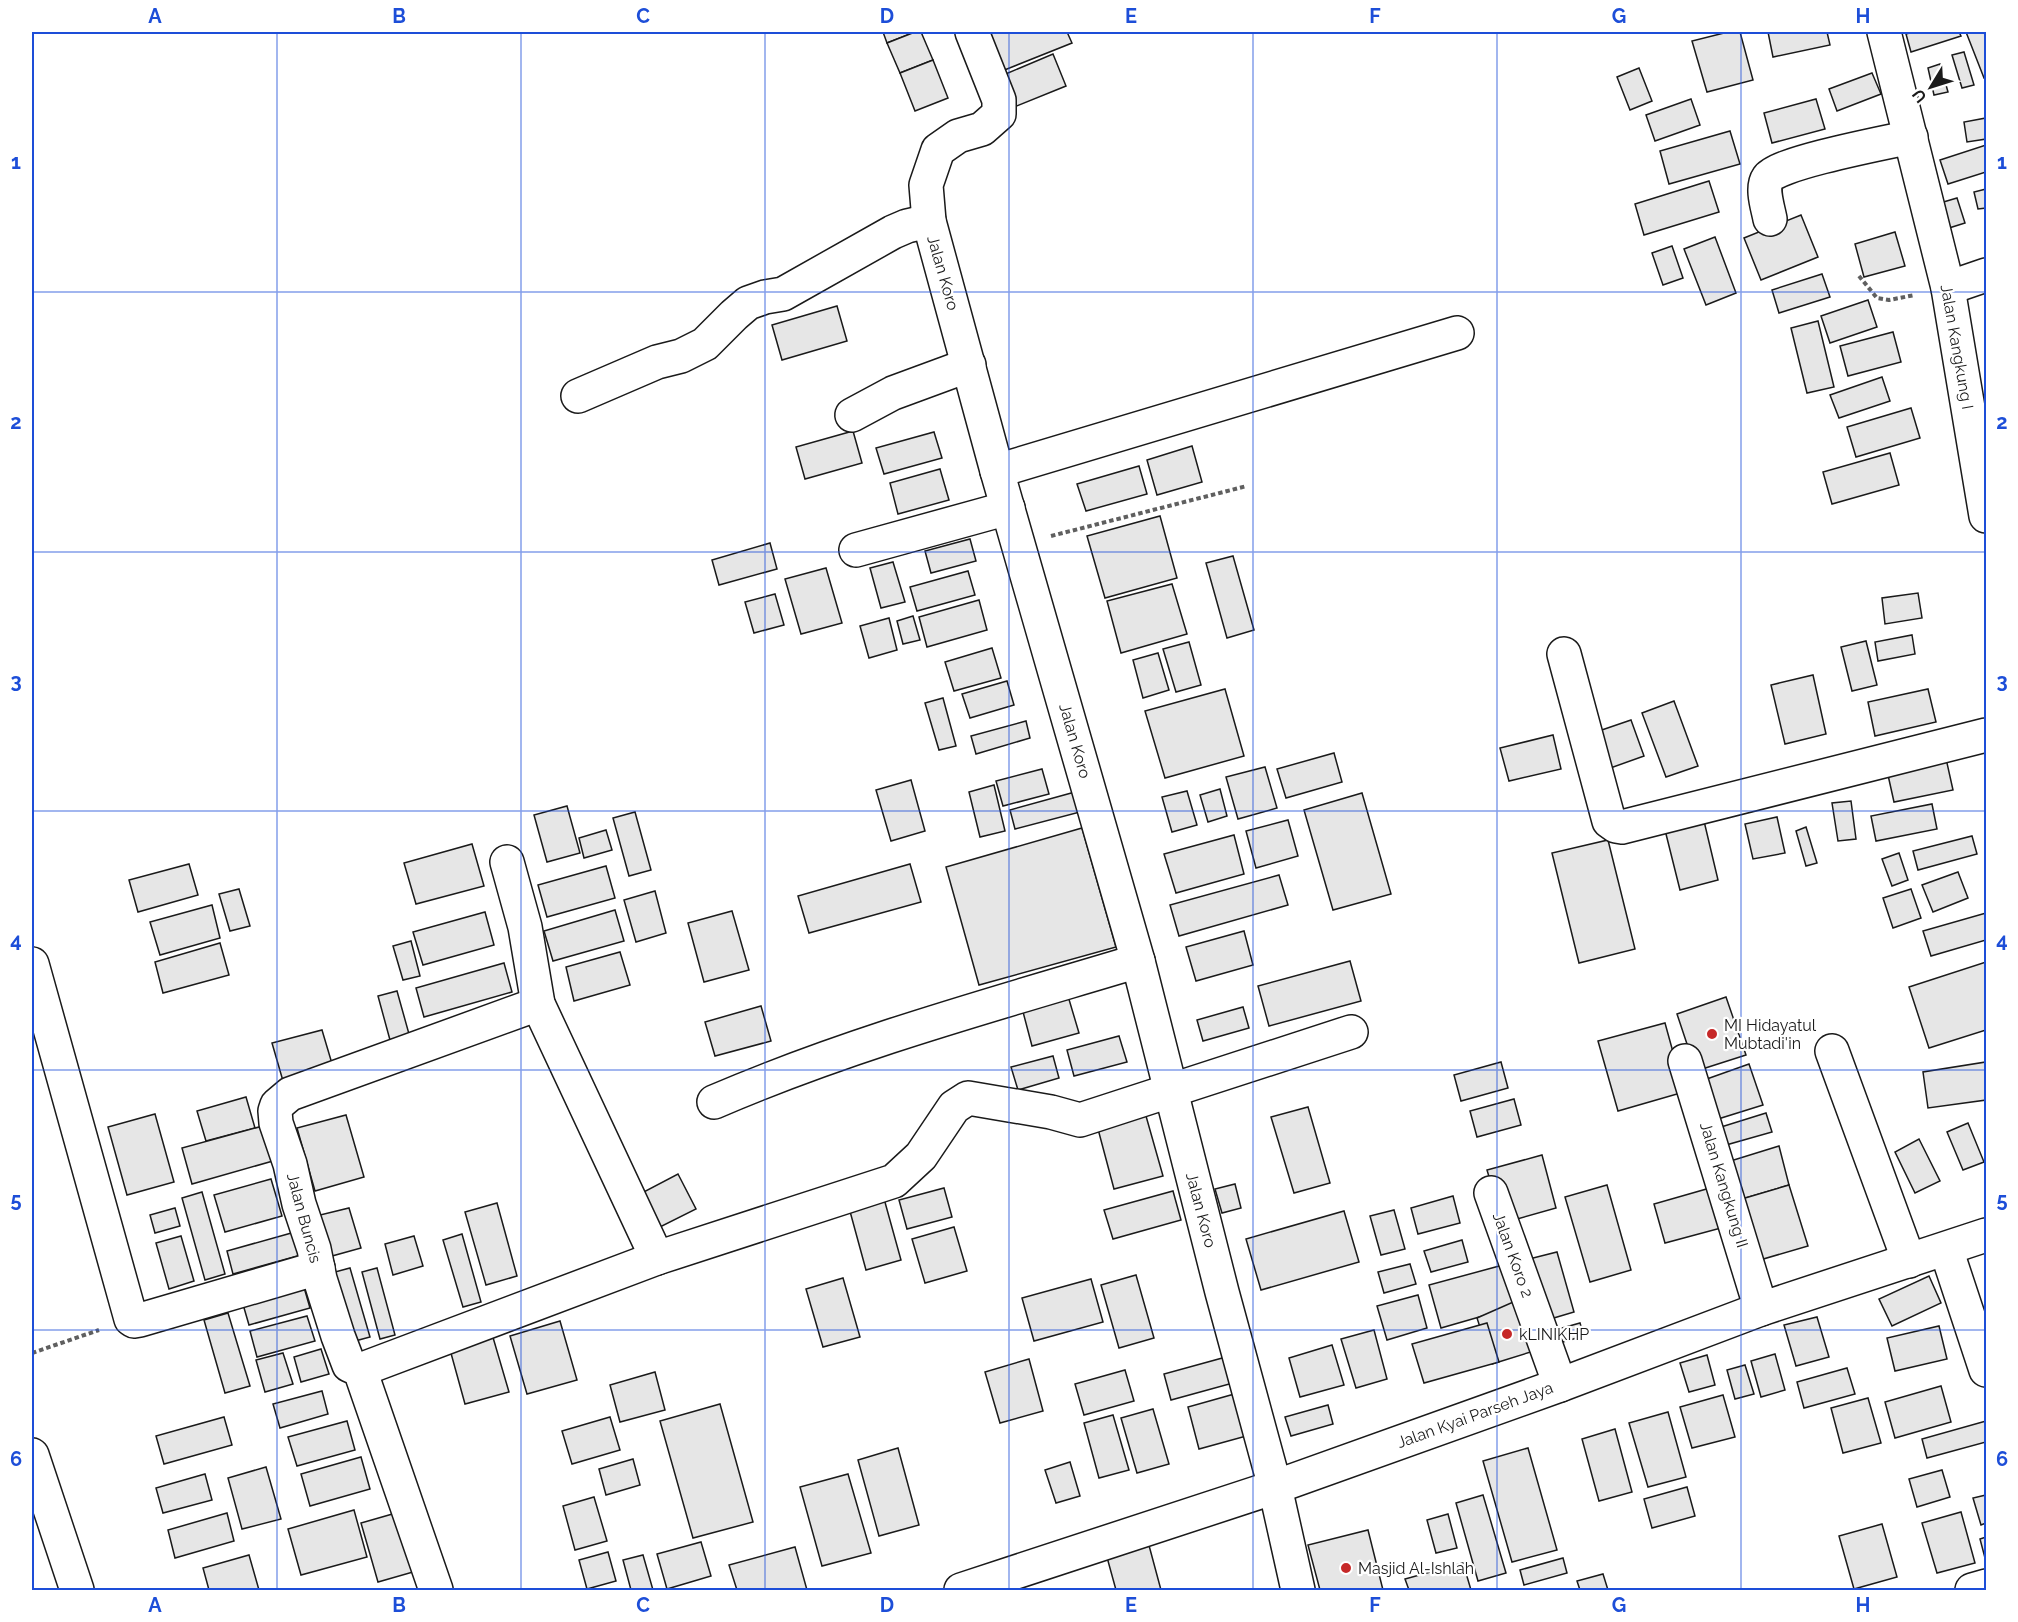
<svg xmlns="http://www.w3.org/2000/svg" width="2018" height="1622" font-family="Raleway,sans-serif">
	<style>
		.building { fill: #e6e6e6; stroke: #1a1a1a; stroke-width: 1.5 }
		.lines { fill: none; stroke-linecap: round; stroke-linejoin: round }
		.minor-casing { stroke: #1a1a1a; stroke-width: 36 }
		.major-casing { stroke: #1a1a1a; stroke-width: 36 }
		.path { stroke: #5f5f5f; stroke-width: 4; stroke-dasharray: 4.5 3; stroke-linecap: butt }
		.minor { stroke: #fff; stroke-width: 33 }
		.major { stroke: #fff; stroke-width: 33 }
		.grid { fill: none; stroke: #1d4ed8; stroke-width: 1.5; stroke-opacity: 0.55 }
		.poi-dot { fill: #c62828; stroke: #fff; stroke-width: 2 }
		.labels { text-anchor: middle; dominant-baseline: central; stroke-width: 4.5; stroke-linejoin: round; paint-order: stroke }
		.street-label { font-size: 16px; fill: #1a1a1a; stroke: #fff }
		.poi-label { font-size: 16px; fill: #1a1a1a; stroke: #fff; text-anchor: start }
		.neatline { fill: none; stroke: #1d4ed8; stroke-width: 2 }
		.grid-label { font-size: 20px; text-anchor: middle; font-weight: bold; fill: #1d4ed8 }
	</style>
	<rect width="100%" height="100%" fill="#fff"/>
	<g class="building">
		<polygon points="883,32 915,32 887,43"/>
		<polygon points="915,32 921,32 933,60 900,73 887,43"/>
		<polygon points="986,32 1067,32 1072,43 1002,71"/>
		<polygon points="1728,32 1740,32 1753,80 1707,92 1692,41"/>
		<polygon points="1768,32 1827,32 1830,45 1773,57"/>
		<polygon points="1913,32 1959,32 1961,36 1911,52 1906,34"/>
		<polygon points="1966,32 1984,32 1986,38 1986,77 1984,78"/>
		<polygon points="1964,52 1974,85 1962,88 1952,55"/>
		<polygon points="1053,54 1066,86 1014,107 1001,76"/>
		<polygon points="933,60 948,98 915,111 900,73"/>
		<polygon points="1940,64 1948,92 1934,95 1928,68"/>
		<polygon points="1639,68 1652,101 1630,110 1617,77"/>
		<polygon points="1872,73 1881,94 1837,111 1829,89"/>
		<polygon points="1691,99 1700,125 1655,141 1646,115"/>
		<polygon points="1816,99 1825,129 1772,143 1764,113"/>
		<polygon points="1986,118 1986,139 1967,142 1964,122"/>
		<polygon points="1730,131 1740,164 1669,184 1660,151"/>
		<polygon points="1986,145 1986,172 1948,184 1940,160"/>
		<polygon points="1709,181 1719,212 1644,235 1635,204"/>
		<polygon points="1986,189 1986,208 1978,209 1974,192"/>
		<polygon points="1957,198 1965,223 1949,228 1940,203"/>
		<polygon points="1801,215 1818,257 1761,280 1744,238"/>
		<polygon points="1895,232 1905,266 1864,277 1855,244"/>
		<polygon points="1715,237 1736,293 1706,305 1684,249"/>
		<polygon points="1672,246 1683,278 1663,285 1652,253"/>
		<polygon points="1822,274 1830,297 1779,313 1772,290"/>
		<polygon points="1868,300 1877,327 1830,343 1821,316"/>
		<polygon points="837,306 847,341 782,360 772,325"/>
		<polygon points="1818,321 1834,387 1807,393 1791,328"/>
		<polygon points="1893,332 1901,362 1848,376 1840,346"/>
		<polygon points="1882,377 1890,401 1839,418 1830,395"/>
		<polygon points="1911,408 1920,438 1856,457 1847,427"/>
		<polygon points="853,431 862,463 805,479 796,447"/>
		<polygon points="934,432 942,458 884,474 876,448"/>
		<polygon points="1192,446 1202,482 1157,495 1147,460"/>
		<polygon points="1890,453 1899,485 1832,504 1823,472"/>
		<polygon points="1139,466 1147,494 1086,511 1077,484"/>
		<polygon points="940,469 949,500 898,514 890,483"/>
		<polygon points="1160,516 1177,578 1105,598 1087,536"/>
		<polygon points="970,539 976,561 931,573 925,551"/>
		<polygon points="770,543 777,569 719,585 712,560"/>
		<polygon points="1233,556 1254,630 1227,638 1206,563"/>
		<polygon points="893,562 905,602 881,608 870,568"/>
		<polygon points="826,568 842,623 801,634 785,579"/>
		<polygon points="968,571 975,595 917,611 910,587"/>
		<polygon points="1172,584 1187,634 1121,653 1107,601"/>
		<polygon points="1918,593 1922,618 1885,624 1882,598"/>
		<polygon points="775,594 784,625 754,633 745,602"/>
		<polygon points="979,600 987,630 927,647 919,617"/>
		<polygon points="913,616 920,640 903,644 897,621"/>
		<polygon points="889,618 897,650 869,658 860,626"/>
		<polygon points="1912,635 1915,654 1878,661 1875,642"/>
		<polygon points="1866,641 1877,685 1852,691 1841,647"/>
		<polygon points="1189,642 1201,685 1176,692 1163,649"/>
		<polygon points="992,648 1001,678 954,691 945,662"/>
		<polygon points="1158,653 1169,690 1143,698 1133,660"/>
		<polygon points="1813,675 1826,734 1785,744 1771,685"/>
		<polygon points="1007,681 1014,705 970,718 962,694"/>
		<polygon points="1225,689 1244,756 1165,778 1145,711"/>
		<polygon points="1928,689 1936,722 1875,736 1868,702"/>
		<polygon points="943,698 956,746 939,750 925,703"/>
		<polygon points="1674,701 1698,766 1666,777 1642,713"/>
		<polygon points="1631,720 1644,756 1602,771 1590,734"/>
		<polygon points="1026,721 1030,738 976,754 971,736"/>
		<polygon points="1553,735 1561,769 1509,781 1500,748"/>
		<polygon points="1334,753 1342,782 1286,798 1277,769"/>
		<polygon points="1945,754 1953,790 1894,802 1886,766"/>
		<polygon points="1265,767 1277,808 1238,819 1226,777"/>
		<polygon points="1042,769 1049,794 1003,806 996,781"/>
		<polygon points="911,780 925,831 891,841 876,790"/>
		<polygon points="994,785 1005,831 980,837 969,792"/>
		<polygon points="1220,789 1227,816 1208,822 1200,795"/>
		<polygon points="1187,791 1197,825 1172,832 1162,797"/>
		<polygon points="1075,792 1080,812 1015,829 1010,810"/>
		<polygon points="1362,793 1391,894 1333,910 1304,810"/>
		<polygon points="1851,801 1856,839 1838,841 1832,803"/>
		<polygon points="1932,804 1937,829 1876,841 1871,816"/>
		<polygon points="567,806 580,853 547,862 534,815"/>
		<polygon points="635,812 651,870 629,876 613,818"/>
		<polygon points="1777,817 1785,853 1753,859 1745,824"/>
		<polygon points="1288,820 1298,856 1256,868 1246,831"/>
		<polygon points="1704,821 1718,880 1680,890 1665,830"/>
		<polygon points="1806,827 1817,863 1806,866 1796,831"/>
		<polygon points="1082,828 1116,947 979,985 946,867"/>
		<polygon points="606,830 612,850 584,858 579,838"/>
		<polygon points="1234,835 1244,874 1176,893 1164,854"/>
		<polygon points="1972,836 1977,854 1918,870 1913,851"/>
		<polygon points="1608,840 1635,949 1579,963 1552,853"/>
		<polygon points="472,844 484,886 416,904 404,863"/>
		<polygon points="1899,853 1908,880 1892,886 1882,859"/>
		<polygon points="189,864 198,895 138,912 129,880"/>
		<polygon points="910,864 921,902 809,933 798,896"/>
		<polygon points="606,866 615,898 547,917 538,885"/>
		<polygon points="1958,872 1968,898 1933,912 1922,885"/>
		<polygon points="1279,875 1288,905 1179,936 1170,905"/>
		<polygon points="239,889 250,926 230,931 219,894"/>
		<polygon points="1911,889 1921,918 1893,928 1883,898"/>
		<polygon points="655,891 666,933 636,942 624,900"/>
		<polygon points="212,905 220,938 160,955 150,922"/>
		<polygon points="615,910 624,941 553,961 544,931"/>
		<polygon points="732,911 749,970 704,982 688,923"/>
		<polygon points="485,912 494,945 423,965 413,932"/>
		<polygon points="1986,913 1986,940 1931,956 1923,931"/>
		<polygon points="1244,931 1253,965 1196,981 1186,947"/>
		<polygon points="411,941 420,976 403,980 393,946"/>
		<polygon points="220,943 229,975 163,993 155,962"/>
		<polygon points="620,952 630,985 574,1001 566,967"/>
		<polygon points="1350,961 1361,1001 1269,1026 1258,986"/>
		<polygon points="1986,962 1986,1030 1929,1048 1909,987"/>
		<polygon points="504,963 512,992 424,1017 416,988"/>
		<polygon points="397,991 409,1034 390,1040 378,996"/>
		<polygon points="1068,996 1079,1033 1032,1046 1022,1008"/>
		<polygon points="1726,997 1746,1055 1696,1071 1677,1014"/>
		<polygon points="761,1006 771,1041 715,1056 705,1022"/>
		<polygon points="1243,1007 1249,1028 1203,1041 1197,1020"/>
		<polygon points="1665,1023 1684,1092 1618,1111 1598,1041"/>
		<polygon points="322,1030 333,1067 283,1081 272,1043"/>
		<polygon points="1119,1036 1127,1062 1074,1076 1067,1050"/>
		<polygon points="1053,1056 1059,1078 1018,1090 1011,1067"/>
		<polygon points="1501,1062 1508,1088 1461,1101 1454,1075"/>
		<polygon points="1986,1062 1986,1100 1928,1108 1923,1072"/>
		<polygon points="1749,1064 1763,1105 1718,1119 1704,1080"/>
		<polygon points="246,1097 255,1128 206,1141 197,1111"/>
		<polygon points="1514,1099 1521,1125 1477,1137 1470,1111"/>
		<polygon points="1308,1107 1330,1183 1294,1193 1271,1117"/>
		<polygon points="1766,1113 1772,1132 1726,1145 1721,1127"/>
		<polygon points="155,1114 174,1182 127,1195 108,1127"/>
		<polygon points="346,1115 364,1177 315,1191 297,1128"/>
		<polygon points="1146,1116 1163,1176 1114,1189 1098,1129"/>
		<polygon points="1968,1123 1984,1162 1963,1170 1947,1132"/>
		<polygon points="270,1124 280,1159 192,1184 182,1148"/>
		<polygon points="1919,1139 1940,1181 1915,1193 1895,1152"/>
		<polygon points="1779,1146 1789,1185 1735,1201 1724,1163"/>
		<polygon points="1542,1155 1556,1208 1503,1223 1487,1170"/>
		<polygon points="678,1174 696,1209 654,1230 636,1196"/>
		<polygon points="271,1179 282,1216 225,1232 214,1195"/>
		<polygon points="1235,1184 1241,1208 1222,1213 1215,1189"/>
		<polygon points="1607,1185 1631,1270 1590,1282 1565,1197"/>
		<polygon points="1789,1185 1808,1246 1753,1262 1735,1201"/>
		<polygon points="944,1188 952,1217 907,1229 899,1200"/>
		<polygon points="1710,1188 1721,1228 1665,1243 1654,1204"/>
		<polygon points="1173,1191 1181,1220 1113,1239 1104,1210"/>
		<polygon points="202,1192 225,1274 205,1280 182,1198"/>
		<polygon points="883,1195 901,1260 866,1270 848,1204"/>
		<polygon points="1453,1196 1460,1223 1418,1234 1411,1208"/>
		<polygon points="497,1203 517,1276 486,1285 465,1212"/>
		<polygon points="175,1208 180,1226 155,1233 150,1215"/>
		<polygon points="349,1208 361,1248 332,1256 320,1215"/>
		<polygon points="1394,1210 1405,1249 1381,1255 1370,1216"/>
		<polygon points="1344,1211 1359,1262 1261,1290 1246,1239"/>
		<polygon points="954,1227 967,1271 925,1283 912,1239"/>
		<polygon points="295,1232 301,1255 233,1274 227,1251"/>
		<polygon points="462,1234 481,1302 463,1307 443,1240"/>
		<polygon points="181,1236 194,1281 169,1289 156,1243"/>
		<polygon points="414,1236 423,1266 393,1275 385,1244"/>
		<polygon points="1462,1240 1468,1262 1431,1272 1424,1251"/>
		<polygon points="1557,1252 1574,1312 1547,1320 1529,1259"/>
		<polygon points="1410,1264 1416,1284 1384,1293 1378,1272"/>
		<polygon points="1503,1265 1514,1307 1441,1328 1429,1285"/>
		<polygon points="350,1268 370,1337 355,1341 335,1272"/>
		<polygon points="377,1268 395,1335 380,1339 362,1272"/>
		<polygon points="1136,1275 1154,1338 1119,1348 1101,1285"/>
		<polygon points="1929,1276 1941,1303 1892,1326 1879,1299"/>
		<polygon points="301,1277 310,1308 249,1325 240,1294"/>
		<polygon points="843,1278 860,1337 823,1347 806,1289"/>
		<polygon points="1091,1279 1103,1322 1034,1341 1022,1298"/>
		<polygon points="1418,1295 1427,1328 1387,1340 1377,1306"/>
		<polygon points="1520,1299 1537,1350 1492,1364 1477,1318"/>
		<polygon points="228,1313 250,1386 225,1393 204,1320"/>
		<polygon points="307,1316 315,1341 257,1357 250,1331"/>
		<polygon points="1817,1317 1829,1357 1796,1366 1784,1325"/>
		<polygon points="560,1321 577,1380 527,1394 510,1336"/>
		<polygon points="1487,1323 1499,1362 1424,1383 1412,1344"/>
		<polygon points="1580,1323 1584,1336 1552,1345 1548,1332"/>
		<polygon points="1939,1326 1947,1359 1895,1371 1887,1338"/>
		<polygon points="1374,1330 1387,1379 1356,1388 1341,1339"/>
		<polygon points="492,1334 509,1392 465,1404 449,1346"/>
		<polygon points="1332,1345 1344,1385 1300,1397 1289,1358"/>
		<polygon points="321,1349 329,1374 301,1382 294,1357"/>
		<polygon points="283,1353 293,1384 265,1392 256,1360"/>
		<polygon points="1775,1354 1785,1390 1761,1397 1751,1361"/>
		<polygon points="1707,1355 1715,1385 1689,1392 1680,1363"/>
		<polygon points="1226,1357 1233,1383 1171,1400 1164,1374"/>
		<polygon points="1029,1359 1043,1411 1000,1423 985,1372"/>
		<polygon points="1745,1365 1754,1394 1735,1399 1727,1370"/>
		<polygon points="1847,1368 1855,1394 1804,1408 1797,1382"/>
		<polygon points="1125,1370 1134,1401 1084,1415 1075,1384"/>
		<polygon points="655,1372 665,1410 620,1422 610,1385"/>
		<polygon points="1941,1386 1951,1422 1895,1438 1885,1402"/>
		<polygon points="322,1391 328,1414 280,1428 273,1404"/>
		<polygon points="1238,1393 1250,1435 1199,1449 1188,1407"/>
		<polygon points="1723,1395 1735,1437 1692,1448 1680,1407"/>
		<polygon points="1868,1398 1881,1443 1843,1453 1831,1408"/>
		<polygon points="720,1404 753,1522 693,1538 660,1421"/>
		<polygon points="1328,1405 1333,1424 1291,1436 1285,1417"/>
		<polygon points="1153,1409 1169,1464 1137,1473 1121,1418"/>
		<polygon points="1668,1412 1686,1477 1648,1487 1629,1423"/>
		<polygon points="1113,1415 1129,1470 1099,1478 1084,1423"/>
		<polygon points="224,1417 232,1445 164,1464 156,1436"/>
		<polygon points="610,1417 620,1450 572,1464 562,1431"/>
		<polygon points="347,1421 355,1450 297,1466 288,1437"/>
		<polygon points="1986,1421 1986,1442 1927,1458 1922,1439"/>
		<polygon points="1615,1429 1632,1492 1599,1501 1582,1439"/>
		<polygon points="898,1448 919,1525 879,1536 858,1460"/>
		<polygon points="1528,1448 1557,1550 1512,1562 1483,1461"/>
		<polygon points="361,1457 370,1489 310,1506 301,1474"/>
		<polygon points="633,1459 640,1485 606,1495 599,1469"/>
		<polygon points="1070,1462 1080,1496 1056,1503 1045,1470"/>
		<polygon points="266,1467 281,1519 242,1529 228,1478"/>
		<polygon points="1942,1470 1950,1497 1917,1507 1909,1479"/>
		<polygon points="205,1474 212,1500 163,1513 156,1488"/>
		<polygon points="848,1474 871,1553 822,1566 800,1487"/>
		<polygon points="1687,1487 1695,1516 1652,1528 1644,1499"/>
		<polygon points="1483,1495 1506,1573 1478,1581 1456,1503"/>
		<polygon points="1986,1495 1986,1523 1981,1525 1973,1498"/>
		<polygon points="594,1497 607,1541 575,1550 563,1506"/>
		<polygon points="354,1510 367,1557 301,1575 288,1529"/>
		<polygon points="1961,1512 1975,1563 1937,1573 1922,1523"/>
		<polygon points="227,1513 234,1541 175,1558 168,1530"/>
		<polygon points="396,1513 413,1572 378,1582 361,1523"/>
		<polygon points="1448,1514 1457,1548 1436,1553 1427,1520"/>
		<polygon points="1882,1524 1897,1577 1854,1589 1839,1536"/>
		<polygon points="1368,1530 1383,1590 1320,1590 1308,1545"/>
		<polygon points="1986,1537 1986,1558 1985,1558 1980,1539"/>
		<polygon points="1147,1538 1161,1590 1116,1590 1105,1550"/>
		<polygon points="701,1542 711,1576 667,1589 657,1554"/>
		<polygon points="795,1547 807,1590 737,1590 729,1565"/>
		<polygon points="608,1552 616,1581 587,1589 579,1560"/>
		<polygon points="249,1555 259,1590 209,1590 203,1568"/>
		<polygon points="643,1555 653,1590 631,1590 623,1560"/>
		<polygon points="1563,1558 1567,1573 1524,1585 1520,1570"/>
		<polygon points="1463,1563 1471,1590 1409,1590 1405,1579"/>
		<polygon points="1603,1574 1608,1590 1580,1590 1577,1581"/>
	</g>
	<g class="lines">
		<defs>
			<g id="minor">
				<polyline points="972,32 999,100 999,114 982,129 958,136 938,150 926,185 929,221 997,471 1138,961 1222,1292 1275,1487 1298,1590"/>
				<polyline points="1884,32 1948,288 1986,516"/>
				<path d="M 1770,219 C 1768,208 1761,188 1768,178 C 1777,163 1888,142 1911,137"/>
				<polyline points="1948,288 1986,275"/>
				<polyline points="578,396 657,362 681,356 705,344 734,315 748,303 765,297 783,294 893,232 907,226 929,221"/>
				<polyline points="852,415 893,393 969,365"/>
				<polyline points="997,471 1457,333"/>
				<polyline points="856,550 1008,508"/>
				<polyline points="1564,654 1609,821 1616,826 1622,827 1986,735"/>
				<polyline points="507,862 525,927 538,1004 657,1258"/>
				<polyline points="32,964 131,1319 134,1321 140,1320 318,1268"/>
				<polyline points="1832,1051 1909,1261"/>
				<polyline points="1685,1061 1761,1309"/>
				<path d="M 714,1102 C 851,1043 995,1004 1138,961"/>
				<polyline points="1491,1193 1560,1385"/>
				<polyline points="1946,1249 1986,1370"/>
				<polyline points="360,1370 657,1258 894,1181 921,1156 954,1107 968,1098 1051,1112 1080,1120 1351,1032"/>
				<polyline points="32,1455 77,1590"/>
				<polyline points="436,1590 360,1370 349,1365 338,1336 320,1279 314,1249 299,1204 290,1164 276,1123 275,1111 277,1105 290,1094 538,1004"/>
				<polyline points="1972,1590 1986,1586"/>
			</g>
			<polyline id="major" points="961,1590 1275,1487 1560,1385 1761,1309 1986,1235"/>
		</defs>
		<use href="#minor" class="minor-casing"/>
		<use href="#major" class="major-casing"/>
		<g class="path">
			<polyline points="1859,276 1877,298 1889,300 1915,295"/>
			<polyline points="1051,536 1247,486"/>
			<polyline points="32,1353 99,1330"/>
		</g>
		<use href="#minor" class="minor"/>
		<use href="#major" class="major"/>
	</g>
	<path class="grid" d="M 277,32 L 277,1590M 521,32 L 521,1590M 765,32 L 765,1590M 1009,32 L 1009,1590M 1253,32 L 1253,1590M 1497,32 L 1497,1590M 1741,32 L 1741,1590M 32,292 L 1986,292M 32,552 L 1986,552M 32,811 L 1986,811M 32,1070 L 1986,1070M 32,1330 L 1986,1330"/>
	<g class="poi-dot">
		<circle cx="1712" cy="1034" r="6"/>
		<circle cx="1507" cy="1334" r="6"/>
		<circle cx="1346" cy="1568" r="6"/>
	</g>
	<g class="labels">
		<g class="street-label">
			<text transform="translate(943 273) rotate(74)">Jalan Koro</text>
			<text transform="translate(1957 347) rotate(80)">Jalan Kangkung I</text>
			<text transform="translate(1075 741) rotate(74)">Jalan Koro</text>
			<text transform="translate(1724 1185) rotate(73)">Jalan Kangkung II</text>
			<text transform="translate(1201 1210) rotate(75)">Jalan Koro</text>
			<text transform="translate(304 1218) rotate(75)">Jalan Buncis</text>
			<text transform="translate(1513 1255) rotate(70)">Jalan Koro 2</text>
			<text transform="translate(1475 1415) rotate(-20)">Jalan Kyai Parseh Jaya</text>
		</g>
		<g class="poi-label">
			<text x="1724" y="1025">MI Hidayatul<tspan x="1724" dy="18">Mubtadi'in</tspan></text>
			<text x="1519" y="1334">kLINIKHP</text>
			<text x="1358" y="1568">Masjid Al-Ishlah</text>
		</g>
	</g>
	<rect width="2018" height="1622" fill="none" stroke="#ffffff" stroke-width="66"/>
	<g transform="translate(1931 87) rotate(232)" stroke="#ffffff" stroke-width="4.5" paint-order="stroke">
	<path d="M0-4.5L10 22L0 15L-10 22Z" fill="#1a1a1a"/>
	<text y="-9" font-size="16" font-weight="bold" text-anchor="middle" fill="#1a1a1a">U</text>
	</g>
	<rect x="33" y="33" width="1952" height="1556" class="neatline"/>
	<g class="grid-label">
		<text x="155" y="23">A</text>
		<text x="399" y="23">B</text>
		<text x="643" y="23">C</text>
		<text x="887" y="23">D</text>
		<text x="1131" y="23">E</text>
		<text x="1375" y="23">F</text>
		<text x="1619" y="23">G</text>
		<text x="1863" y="23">H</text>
		<text x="16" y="169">1</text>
		<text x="2002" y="169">1</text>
		<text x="16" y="429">2</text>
		<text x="2002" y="429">2</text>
		<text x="16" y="688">3</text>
		<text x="2002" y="688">3</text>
		<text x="16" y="947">4</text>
		<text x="2002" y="947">4</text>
		<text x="16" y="1207">5</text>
		<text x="2002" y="1207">5</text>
		<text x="16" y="1466">6</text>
		<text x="2002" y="1466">6</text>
		<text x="155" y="1612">A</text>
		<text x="399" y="1612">B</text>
		<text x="643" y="1612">C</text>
		<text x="887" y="1612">D</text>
		<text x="1131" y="1612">E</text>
		<text x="1375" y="1612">F</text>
		<text x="1619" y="1612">G</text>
		<text x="1863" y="1612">H</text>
	</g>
</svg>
